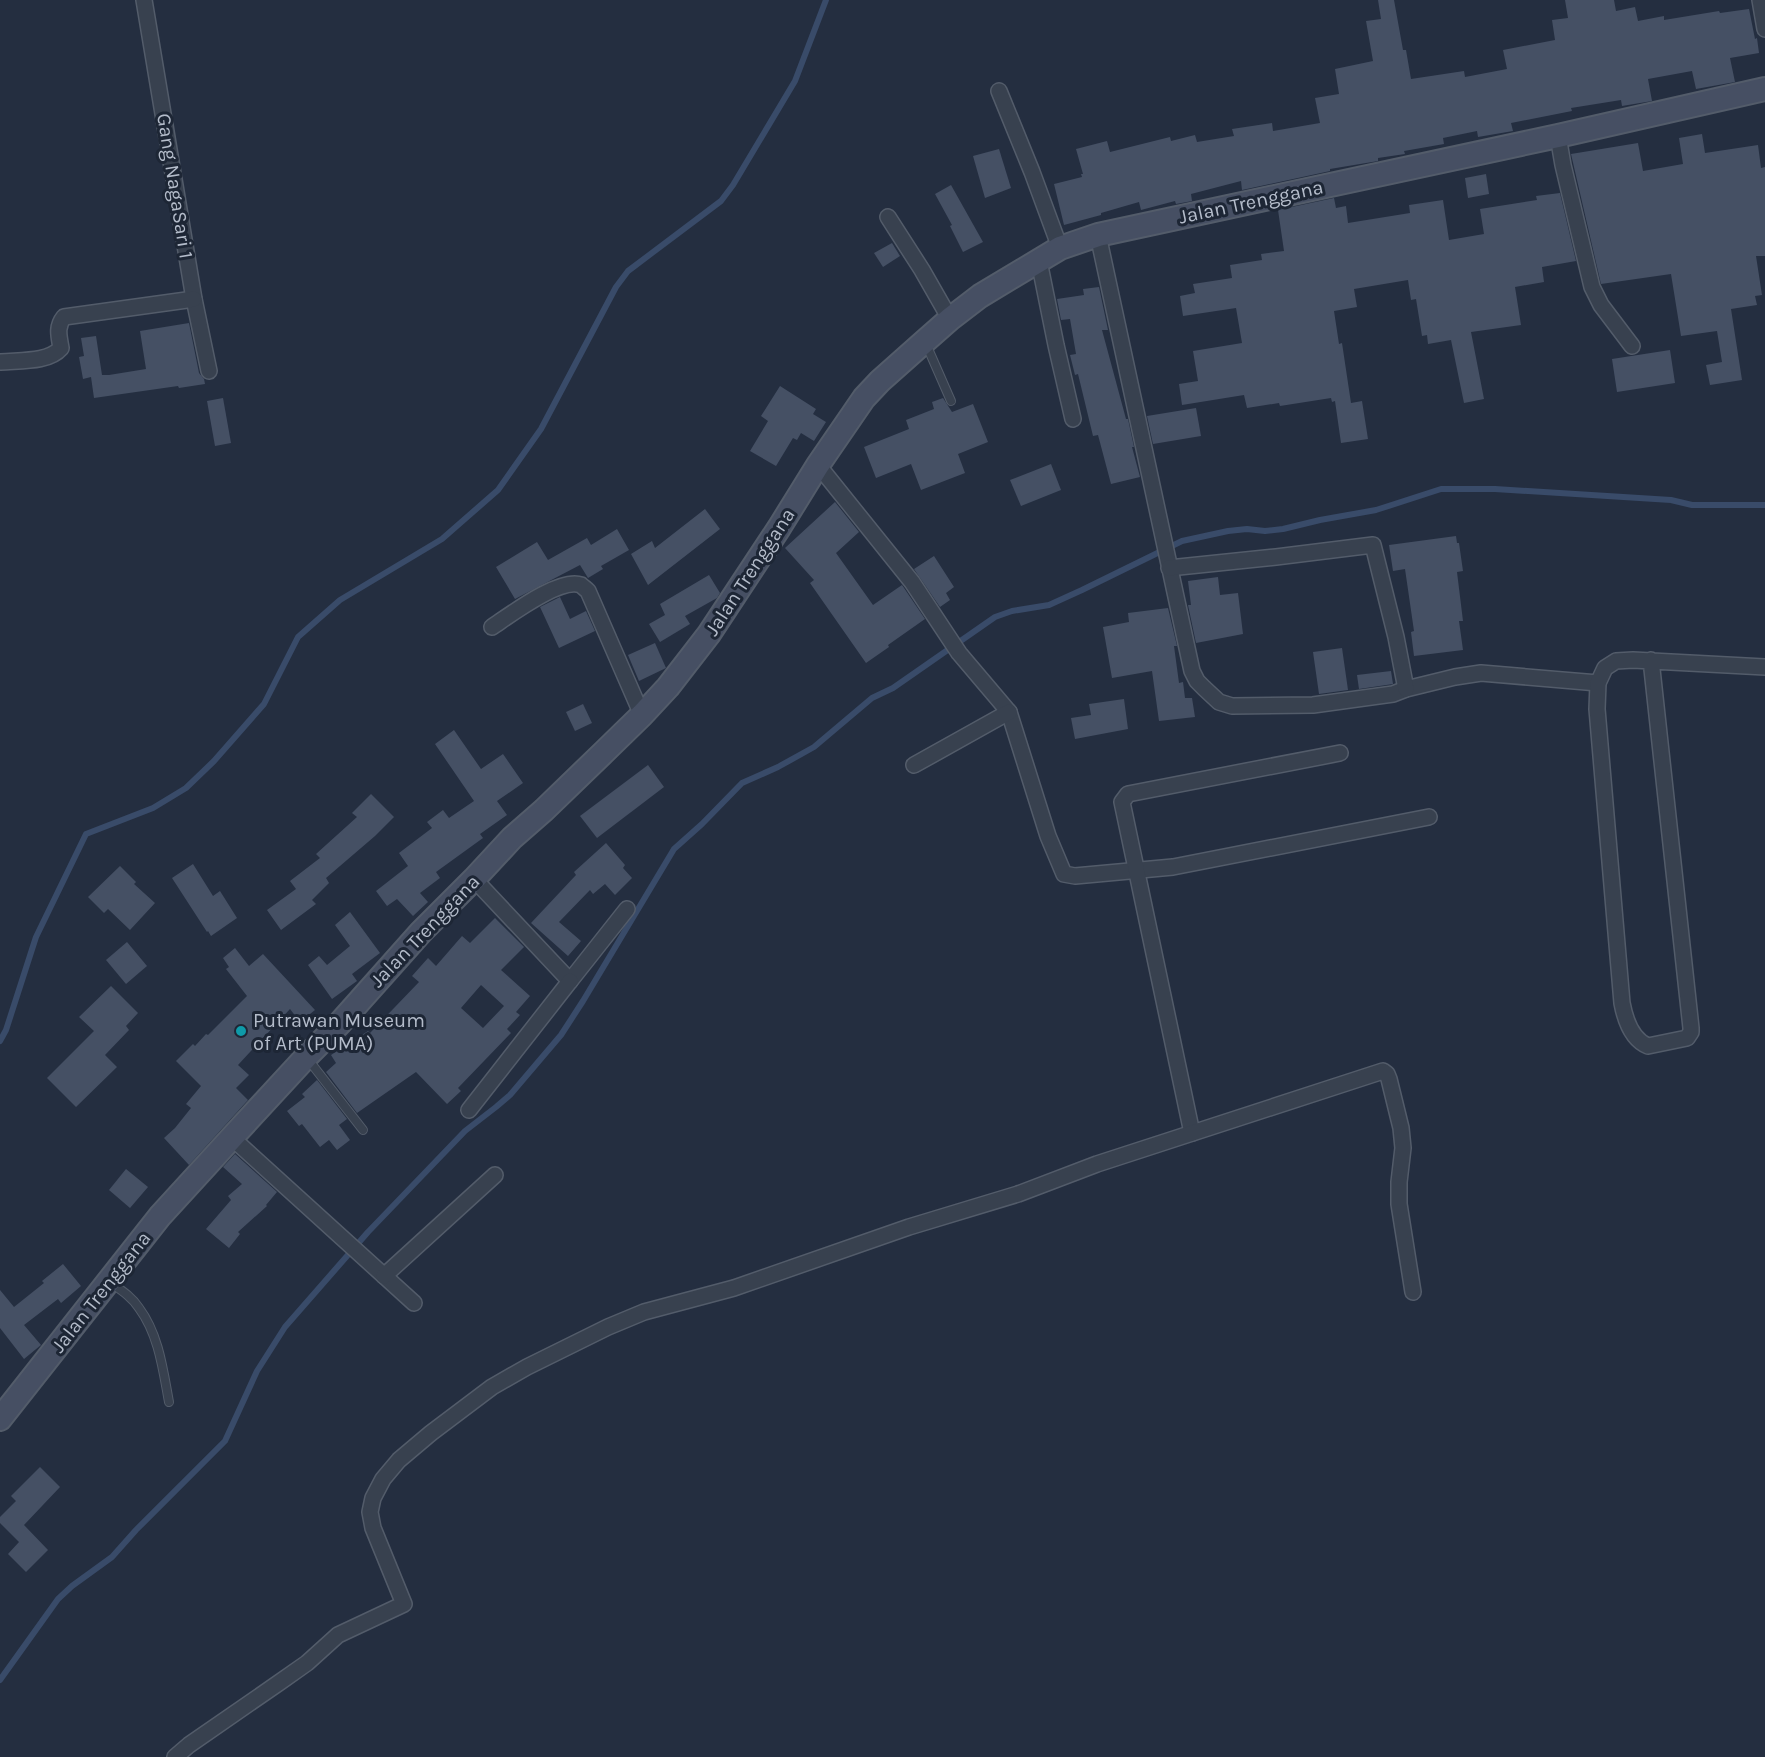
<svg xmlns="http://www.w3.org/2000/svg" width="1765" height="1757" font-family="Karla,sans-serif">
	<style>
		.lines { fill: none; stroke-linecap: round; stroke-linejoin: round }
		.stream { stroke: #394b69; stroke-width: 6 }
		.building { fill: #455064; fill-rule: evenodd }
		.service-casing { stroke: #535c6a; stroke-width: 10 }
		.minor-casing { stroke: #535c6a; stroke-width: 18 }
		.secondary-casing { stroke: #535c6a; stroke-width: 26 }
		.service { stroke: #38414f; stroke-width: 8 }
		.minor { stroke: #38414f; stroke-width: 15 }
		.secondary { stroke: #464f63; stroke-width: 22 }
		.culture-dot { fill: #0f9aa8; stroke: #1d2635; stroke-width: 2 }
		.labels { text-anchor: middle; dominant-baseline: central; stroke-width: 6; stroke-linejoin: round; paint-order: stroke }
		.street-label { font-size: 20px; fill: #b4bcca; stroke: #1d2635 }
		.poi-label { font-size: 20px; fill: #b4bcca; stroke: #1d2635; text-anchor: start }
	</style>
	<rect width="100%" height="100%" fill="#242e40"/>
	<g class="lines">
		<g class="stream">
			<polyline points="0,1041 6,1030 36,937 86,834 153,808 186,788 214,761 264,704 298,637 340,600 442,539 498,490 541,429 616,287 628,271 721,201 733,185 795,81 826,0"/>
			<polyline points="0,1680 58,1599 72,1586 112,1557 136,1530 225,1441 257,1371 285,1327 368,1232 465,1131 496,1107 510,1095 561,1035 583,1001 674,849 702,824 742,783 778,767 814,747 872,698 893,688 995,617 1012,611 1049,605 1082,590 1182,541 1228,531 1247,529 1265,531 1283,529 1320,520 1376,510 1441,489 1495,489 1671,500 1692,505 1765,505"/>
		</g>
	</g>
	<g class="building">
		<polygon points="1378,0 1394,0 1403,50 1406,50 1411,79 1464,71 1465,77 1507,69 1503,50 1555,40 1552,20 1568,18 1565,0 1614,0 1616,11 1635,7 1638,21 1664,16 1664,20 1719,11 1720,13 1749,9 1755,39 1757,38 1759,53 1730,58 1735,82 1696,89 1692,71 1648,79 1652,101 1622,106 1621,100 1571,108 1572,111 1511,123 1513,131 1478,137 1477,131 1443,138 1444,144 1404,151 1405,154 1378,158 1378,161 1330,169 1330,171 1242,190 1241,181 1191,194 1192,201 1176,204 1175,201 1141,210 1139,202 1101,213 1101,215 1064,225 1054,184 1082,177 1081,174 1083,174 1076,149 1107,141 1110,152 1170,137 1171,141 1195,135 1197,142 1234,136 1232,129 1272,123 1273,131 1320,123 1315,98 1339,94 1335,69 1373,61 1366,21 1381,19"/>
		<polygon points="1702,134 1705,153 1758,145 1761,168 1765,167 1765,256 1756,256 1762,295 1755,296 1757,305 1731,309 1742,380 1710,385 1706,365 1722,362 1717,331 1681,336 1671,274 1601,284 1571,154 1638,143 1643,171 1683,164 1679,138"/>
		<polygon points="999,149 1011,188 985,198 973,156"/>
		<polygon points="1486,174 1489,194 1468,198 1465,178"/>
		<polygon points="951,185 983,242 963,252 950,226 952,225 935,194"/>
		<polygon points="1560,193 1576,261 1542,267 1544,282 1515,287 1521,325 1471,332 1484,399 1464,403 1451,340 1428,344 1427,335 1422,336 1416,299 1411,300 1408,280 1354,289 1357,307 1334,311 1339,344 1342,343 1351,403 1362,401 1368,439 1341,443 1335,401 1332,402 1331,398 1280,406 1279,403 1247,408 1244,395 1182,405 1179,384 1198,381 1193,351 1242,343 1236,308 1183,316 1180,296 1195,293 1193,284 1232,278 1230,265 1262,260 1261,254 1284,251 1278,210 1334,198 1336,208 1346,206 1348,223 1410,213 1409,205 1443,200 1449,240 1484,234 1480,209 1537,200 1536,196"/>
		<polygon points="892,243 900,256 883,267 874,253"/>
		<polygon points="1099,287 1108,330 1102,330 1126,419 1128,419 1134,447 1132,447 1140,477 1111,484 1098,435 1093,436 1078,374 1075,375 1070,355 1076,354 1070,319 1061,320 1057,299 1084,295 1083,289"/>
		<polygon points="189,323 199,373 204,379 205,384 179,388 178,386 94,398 91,377 83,379 79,357 84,356 81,338 96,336 102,375 109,375 146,369 140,331"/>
		<polygon points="1670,350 1675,383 1617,392 1612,359"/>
		<polygon points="780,386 816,409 813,414 826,422 814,441 801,433 797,440 793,438 776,466 750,451 768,421 761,416"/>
		<polygon points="223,398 231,443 215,446 207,401"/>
		<polygon points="943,398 952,412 973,404 988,442 958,454 965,473 921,490 911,464 876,478 864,447 909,429 906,420 934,409 932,402"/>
		<polygon points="1196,408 1201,436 1153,444 1147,416"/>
		<polygon points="1051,464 1061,490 1021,506 1010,480"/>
		<polygon points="835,502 859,532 836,553 873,605 902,585 925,619 888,645 889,647 866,663 810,583 814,580 785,548"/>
		<polygon points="705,509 720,529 648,585 631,554 652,541 655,548"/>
		<polygon points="617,529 629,550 601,566 603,569 588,578 580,565 515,599 496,567 537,542 548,560 587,538 591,545"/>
		<polygon points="1456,536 1457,543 1459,543 1463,571 1457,572 1463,621 1459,621 1463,650 1414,656 1411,632 1414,631 1405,569 1393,571 1389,545"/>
		<polygon points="934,556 954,587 946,593 950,600 940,607 914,569"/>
		<polygon points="709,575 720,593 717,598 685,616 690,624 660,642 649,624 665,615 660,604"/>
		<polygon points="1218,577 1220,595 1238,593 1243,634 1196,643 1188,605 1191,605 1188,581"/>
		<polygon points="560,597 570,619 586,611 595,631 559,648 540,607"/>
		<polygon points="1168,608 1177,646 1174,646 1179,683 1183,682 1185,698 1192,698 1195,717 1159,721 1152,671 1112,678 1103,627 1129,622 1128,613"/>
		<polygon points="655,643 666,668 639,681 628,655"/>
		<polygon points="1342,648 1348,690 1319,694 1313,652"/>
		<polygon points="1391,671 1393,684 1359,689 1357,675"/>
		<polygon points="1124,699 1128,729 1075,739 1071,718 1091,715 1089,704"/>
		<polygon points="583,704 592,723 575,731 566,712"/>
		<polygon points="454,730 481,769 503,754 523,783 497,801 507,815 480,834 483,838 436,872 440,878 420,893 428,902 413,916 397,899 387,906 376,891 408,866 399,853 432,828 427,822 443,810 449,818 474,801 435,744"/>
		<polygon points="648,765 664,787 597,838 580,816"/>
		<polygon points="371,794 394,817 375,836 326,878 329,883 312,900 316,904 281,930 267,910 296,889 290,881 320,858 316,854 357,817 352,813"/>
		<polygon points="606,843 625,865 623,868 632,878 615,895 605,884 593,894 590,890 559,922 581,941 568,956 531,923 576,875 574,872"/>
		<polygon points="193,864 213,896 220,891 237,918 211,936 208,931 207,932 172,878"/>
		<polygon points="120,866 136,882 134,884 155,903 130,930 108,909 104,913 88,897"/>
		<polygon points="350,912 380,953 352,974 357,981 332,999 308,965 319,956 327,965 350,946 335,925"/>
		<path d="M 495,918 L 524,947 L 501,970 L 530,996 L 516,1012 L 520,1015 L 507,1029 L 511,1033 L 458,1088 L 461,1091 L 447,1104 L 416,1072 L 357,1113 L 326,1072 L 336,1063 L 331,1055 L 368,1031 L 370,1033 L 419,982 L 412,976 L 428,958 L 436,966 L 462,936 L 470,943 ZM 481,985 L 504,1006 L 483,1028 L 461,1008 Z"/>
		<polygon points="127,942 147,966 126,984 106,960"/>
		<polygon points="235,948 249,966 263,954 315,1010 300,1022 290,1009 238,1065 249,1075 236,1088 248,1100 189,1165 164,1138 175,1128 191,1108 186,1104 201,1086 176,1061 193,1044 195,1046 206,1034 208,1035 247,996 226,969 229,967 223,958"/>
		<polygon points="111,986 138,1013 126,1026 129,1030 105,1055 117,1067 76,1107 47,1078 94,1031 79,1017"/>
		<polygon points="317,1080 347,1119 339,1125 350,1140 337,1150 329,1140 320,1147 302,1124 299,1126 287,1111 305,1097 302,1094"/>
		<polygon points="235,1154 277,1192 266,1205 267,1206 238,1232 240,1234 229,1248 206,1229 231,1200 228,1196 242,1184 223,1167"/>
		<polygon points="126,1169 148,1187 130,1208 109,1190"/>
		<polygon points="63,1264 81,1286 61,1303 58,1299 24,1325 41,1345 24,1359 0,1328 0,1290 14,1307 44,1283 42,1281"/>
		<polygon points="40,1467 60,1487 24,1525 48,1550 26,1572 8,1554 19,1542 0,1523 0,1517 16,1501 11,1496"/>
	</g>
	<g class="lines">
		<defs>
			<g id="service">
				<polyline points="926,344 951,401"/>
				<polyline points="307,1058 363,1130"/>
				<path d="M 111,1283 C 121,1290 132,1297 139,1308 C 159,1335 163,1370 169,1402"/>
			</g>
			<g id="minor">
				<polyline points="144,0 194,299 209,371"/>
				<polyline points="1760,0 1765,29"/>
				<polyline points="999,91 1032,172 1060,248"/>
				<polyline points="1558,136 1563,165 1592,287 1601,305 1632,346"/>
				<polyline points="888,217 922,270 950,319"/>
				<polyline points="1098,235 1192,671 1197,681 1204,688 1219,702 1232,706 1313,705 1393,694 1406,689 1455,677 1481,673 1598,683"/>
				<polyline points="1039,261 1056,345 1073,419"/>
				<path d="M 0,362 C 19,360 48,363 61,348 C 59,336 56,327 64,317 L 194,299"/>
				<polyline points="818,465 912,582 959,653 1009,712 1048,836 1064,874 1075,876 1173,867 1429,817"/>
				<polyline points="1169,568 1276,557 1373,545 1396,637 1406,689"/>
				<path d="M 492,627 C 510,615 560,577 581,585 C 582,586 587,590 588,591 L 642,715"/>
				<path d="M 1651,660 L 1691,1028 L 1691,1032 L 1687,1038 L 1648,1046 C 1631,1039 1625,1019 1622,1003 L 1597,709 L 1598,683 L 1605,668 L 1616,661 L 1633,660 L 1765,667"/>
				<polyline points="914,765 1009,712"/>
				<polyline points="474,879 570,981 627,909"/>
				<polyline points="469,1110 570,981"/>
				<polyline points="1192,1133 1122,802 1128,794 1340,753"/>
				<polyline points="231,1137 414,1303"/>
				<polyline points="384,1276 495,1175"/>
				<polyline points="175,1757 189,1745 280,1682 307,1663 338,1635 404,1604 373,1528 370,1512 373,1498 383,1479 399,1460 431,1433 492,1387 527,1367 608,1327 644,1312 734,1288 909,1227 1018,1194 1097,1164 1383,1071 1387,1074 1389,1079 1401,1128 1403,1148 1399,1182 1399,1204 1413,1292"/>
			</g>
			<polyline id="secondary" points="0,1419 160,1216 235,1134 306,1057 340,1023 421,932 474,879 512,838 544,810 604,752 642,715 668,687 709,634 779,528 818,465 864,398 880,381 925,341 950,319 980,296 1060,248 1098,235 1558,136 1765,89"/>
		</defs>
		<use href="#service" class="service-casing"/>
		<use href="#minor" class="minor-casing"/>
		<use href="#secondary" class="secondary-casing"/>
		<use href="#service" class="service"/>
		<use href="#minor" class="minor"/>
		<use href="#secondary" class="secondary"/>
	</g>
	<circle class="culture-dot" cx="241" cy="1031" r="6"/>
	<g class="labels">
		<g class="street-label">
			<text transform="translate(175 186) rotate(81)">Gang NagaSari 1</text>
			<text transform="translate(1251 202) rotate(-12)">Jalan Trenggana</text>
			<text transform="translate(750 572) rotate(-57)">Jalan Trenggana</text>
			<text transform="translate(425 931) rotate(-46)">Jalan Trenggana</text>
			<text transform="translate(101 1292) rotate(-52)">Jalan Trenggana</text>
		</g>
		<g class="poi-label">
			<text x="253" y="1020">Putrawan Museum<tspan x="253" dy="23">of Art (PUMA)</tspan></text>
		</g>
	</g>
</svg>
